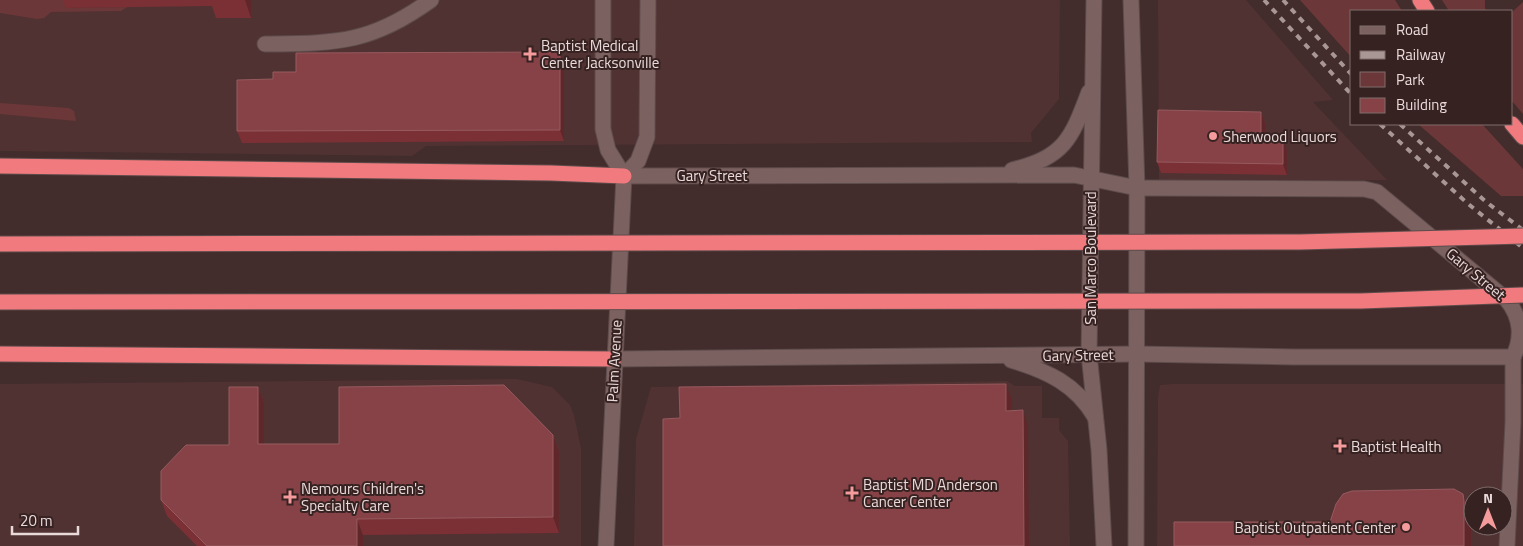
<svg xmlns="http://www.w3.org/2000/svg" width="1523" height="546" font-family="'Titillium Web',sans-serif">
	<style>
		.built { fill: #503232; fill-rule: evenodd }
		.green { fill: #6c3738 }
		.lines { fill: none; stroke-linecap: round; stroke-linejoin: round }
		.street-casing { stroke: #5e4b4b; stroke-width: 17 }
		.secondary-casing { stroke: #5e4b4b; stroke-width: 17 }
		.highway-casing { stroke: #5e4b4b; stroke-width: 17 }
		.street { stroke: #7b6261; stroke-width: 15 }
		.secondary { stroke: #7b6261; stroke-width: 15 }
		.highway { stroke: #f07a7d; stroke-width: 15 }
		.rail { stroke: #a99796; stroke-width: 4; stroke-dasharray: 6 6; stroke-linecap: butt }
		.highway-bridge-casing { stroke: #5e4b4b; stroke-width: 17; stroke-linecap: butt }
		.highway-bridge { stroke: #f07a7d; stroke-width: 15 }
		.wall { fill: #7a3035 }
		.shaded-wall { fill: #5f272a }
		.building { fill: #864247; stroke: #965a5e }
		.poi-dot { fill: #f59b9b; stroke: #372222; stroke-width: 2 }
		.labels { text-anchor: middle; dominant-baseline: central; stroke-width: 4; stroke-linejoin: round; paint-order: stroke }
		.poi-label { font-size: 15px; fill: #e9dad9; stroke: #372222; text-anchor: start }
		.street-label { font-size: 15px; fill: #e9dad9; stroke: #372222 }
	</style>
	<rect width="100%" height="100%" fill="#422c2c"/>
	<g class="built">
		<polygon points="0,0 1060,0 1059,99 1031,133 1032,142 426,146 412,156 0,151"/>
		<polygon points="1158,0 1246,0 1333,100 1313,102 1387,180 1159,181"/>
		<polygon points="517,379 552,387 570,405 574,415 581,448 581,546 0,546 0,384"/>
		<polygon points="1007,381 1015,386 1042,386 1042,418 1059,418 1059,430 1068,441 1070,546 634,546 636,439 651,387"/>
		<path d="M 1172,384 L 1523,384 L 1523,546 L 1157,546 L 1158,397 L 1160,385 ZM 1473,496 L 1503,496 L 1503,526 L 1473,526 Z"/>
	</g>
	<g class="green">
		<polygon points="0,0 66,0 66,8 127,7 121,11 51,12 44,18 37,19 0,13"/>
		<polygon points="1300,0 1395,0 1402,11 1352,11 1352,58"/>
		<polygon points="1442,0 1485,0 1485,9 1488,11 1449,11"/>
		<polygon points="1523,2 1523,114 1512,101 1512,12"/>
		<polygon points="0,103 69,108 74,111 76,121 0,114"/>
		<polygon points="1418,124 1482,124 1523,169 1523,196 1501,196"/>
	</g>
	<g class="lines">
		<defs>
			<g id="street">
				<path d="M 265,44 C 337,43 370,44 431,0"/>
				<path d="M 1137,188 L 1364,189 L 1377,192 L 1507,300 C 1521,317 1523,338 1513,357"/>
				<polyline points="1138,354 1294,357 1513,357"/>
				<polyline points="1507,546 1513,422 1513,357"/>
			</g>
			<g id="secondary">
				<polyline points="603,0 603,129 608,150 624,176 606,546"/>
				<polyline points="1094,0 1089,354 1099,450 1104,546"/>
				<polyline points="1131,0 1137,188 1136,546"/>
				<path d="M 1012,170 C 1064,157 1071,140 1089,92"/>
				<polyline points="624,176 1074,175 1137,188"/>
				<polyline points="624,176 638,161 647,137 648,0"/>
				<polyline points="614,359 1138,354"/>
				<path d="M 1011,360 C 1047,371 1076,384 1095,417"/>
			</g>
			<g id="highway">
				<polyline points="1420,0 1427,11"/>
				<polyline points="1512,124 1523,137"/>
				<polyline points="0,166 551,173 624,176"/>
				<polyline points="0,354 614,359"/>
			</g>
		</defs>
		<use href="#street" class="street-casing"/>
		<use href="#secondary" class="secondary-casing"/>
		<use href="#highway" class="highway-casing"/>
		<use href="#street" class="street"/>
		<use href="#secondary" class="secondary"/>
		<use href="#highway" class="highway"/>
		<g class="rail">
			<polyline points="1264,0 1352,95"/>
			<polyline points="1283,0 1352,75"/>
			<polyline points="1380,124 1467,203 1523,248"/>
			<polyline points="1400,124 1485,201 1523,230"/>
		</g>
		<defs>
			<g id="highway-bridge">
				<polyline points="0,244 1300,242 1523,236"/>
				<polyline points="0,302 1361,301 1523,295"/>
			</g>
		</defs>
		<use href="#highway-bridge" class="highway-bridge-casing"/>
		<use href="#highway-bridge" class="highway-bridge"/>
	</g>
	<g class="wall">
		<polygon points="63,0 251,0 251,18 216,18 212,6 66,8"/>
		<polygon points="560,52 564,63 564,141 242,143 237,131 273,79 296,72"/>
		<polygon points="1261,112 1265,123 1265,139 1283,139 1287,150 1287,175 1161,173 1157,162"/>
		<polygon points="258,387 264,402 264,444 339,444 553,435 559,451 559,533 363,535 363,546 197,546 167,516 161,500 229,445"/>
	</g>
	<g class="shaded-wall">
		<polygon points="245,0 251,0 251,18"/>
		<polygon points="560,52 564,63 564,141 560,130"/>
		<polygon points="1261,112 1265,123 1265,150 1261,139"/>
		<polygon points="1283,139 1287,150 1287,175 1283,164"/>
		<polygon points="1006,384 1012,400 1012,427 1006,411"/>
		<polygon points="258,387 264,402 264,460 258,444"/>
		<polygon points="1023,410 1028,426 1029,546 1024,546"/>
		<polygon points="553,435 559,451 559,533 553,517"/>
		<polygon points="1463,494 1471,518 1471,546 1464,546"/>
		<polygon points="357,519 363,535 363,546 357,546"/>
	</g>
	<g class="building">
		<polygon points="560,52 560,130 237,131 237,80 273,79 273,72 296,72 296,53"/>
		<polygon points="1158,110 1261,112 1261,139 1283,139 1283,164 1157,162"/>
		<polygon points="1006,384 1006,411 1023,410 1024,546 663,546 663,419 680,418 679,387"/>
		<polygon points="504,385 553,435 553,517 357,519 357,546 207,546 161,500 161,471 186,445 229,445 229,387 258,387 258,444 339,444 339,387"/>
		<polygon points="1454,489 1463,494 1464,501 1464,546 1174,546 1174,522 1330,522 1336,504 1343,494 1352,491"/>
	</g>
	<g class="poi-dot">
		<path d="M527.5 46.5h5v5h5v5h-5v5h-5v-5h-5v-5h5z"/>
		<circle cx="1213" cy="136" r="5"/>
		<path d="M1337.5 438.5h5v5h5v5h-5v5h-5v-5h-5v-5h5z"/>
		<path d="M849.5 485.5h5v5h5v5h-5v5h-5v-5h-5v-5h5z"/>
		<path d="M287.5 489.5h5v5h5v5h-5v5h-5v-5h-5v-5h5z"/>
		<circle cx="1406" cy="527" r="5"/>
	</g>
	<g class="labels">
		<g class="poi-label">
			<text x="541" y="45">Baptist Medical<tspan x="541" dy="17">Center Jacksonville</tspan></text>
			<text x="1223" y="136">Sherwood Liquors</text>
			<text x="1351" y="446">Baptist Health</text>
			<text x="863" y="484">Baptist MD Anderson<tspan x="863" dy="17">Cancer Center</tspan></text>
			<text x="301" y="488">Nemours Children's<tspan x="301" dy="17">Specialty Care</tspan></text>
			<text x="1396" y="527" text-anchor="end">Baptist Outpatient Center</text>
		</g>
		<g class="street-label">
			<text x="712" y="175">Gary Street</text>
			<text transform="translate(1090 258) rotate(-90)">San Marco Boulevard</text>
			<text transform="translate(1476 274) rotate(40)">Gary Street</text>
			<text transform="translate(1078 355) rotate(-1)">Gary Street</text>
			<text transform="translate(614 361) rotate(-87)">Palm Avenue</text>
		</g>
	</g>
	<rect x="1350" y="10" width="162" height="115" fill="#372222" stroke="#7e6c6b"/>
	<rect x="1360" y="26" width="25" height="8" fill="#7b6261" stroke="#7e6c6b"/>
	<text x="1396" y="35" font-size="15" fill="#e9dad9">Road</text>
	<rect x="1360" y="51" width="25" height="8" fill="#a99796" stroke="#7e6c6b"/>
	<text x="1396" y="60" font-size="15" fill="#e9dad9">Railway</text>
	<rect x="1360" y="72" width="25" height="15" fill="#6c3738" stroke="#7e6c6b"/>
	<text x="1396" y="85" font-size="15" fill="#e9dad9">Park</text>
	<rect x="1360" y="98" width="25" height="15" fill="#864247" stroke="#7e6c6b"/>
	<text x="1396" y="110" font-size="15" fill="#e9dad9">Building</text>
	<g transform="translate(1488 511)"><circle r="24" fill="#372222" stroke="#7e6c6b"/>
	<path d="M0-4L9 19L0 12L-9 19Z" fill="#f59b9b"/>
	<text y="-8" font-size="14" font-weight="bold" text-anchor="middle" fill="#e9dad9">N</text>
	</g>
	<path d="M12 526v8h66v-8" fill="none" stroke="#e9dad9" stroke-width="2.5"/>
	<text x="20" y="526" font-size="15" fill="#e9dad9" stroke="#372222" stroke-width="4" paint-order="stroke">20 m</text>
</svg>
